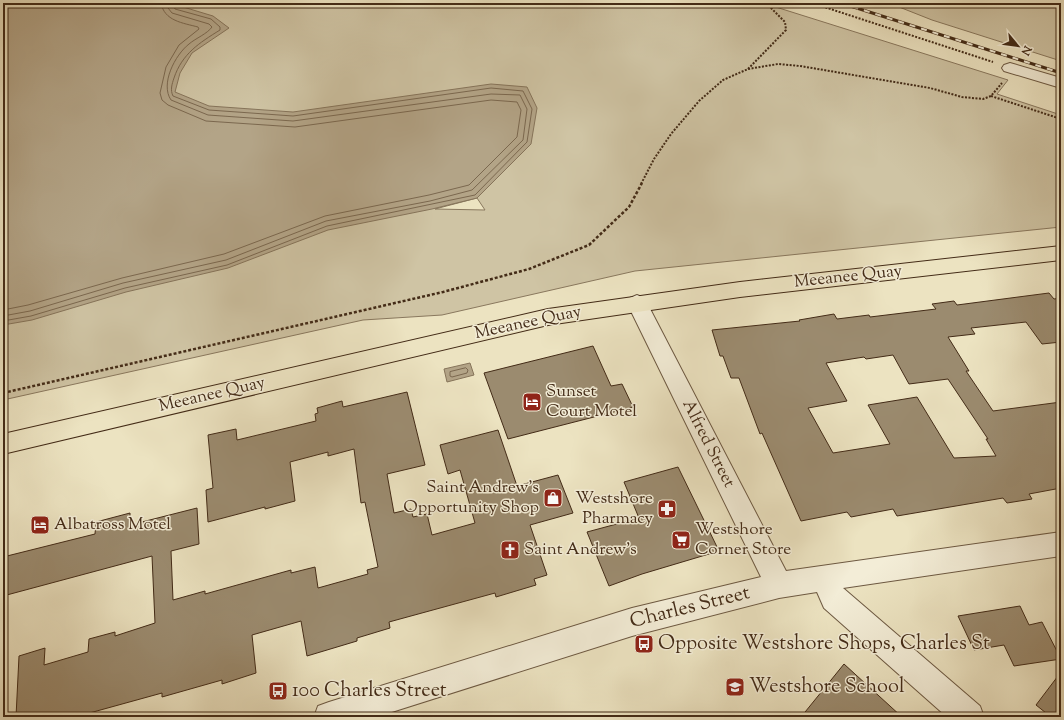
<svg xmlns="http://www.w3.org/2000/svg" width="1064" height="720" font-family="'Sorts Mill Goudy',serif">
	<style>
		.green { fill: #cfc4a4; stroke: #89785e; fill-rule: evenodd }
		.water { fill: #b3a487; stroke: #86745a }
		.lines { fill: none; stroke-linecap: round; stroke-linejoin: round }
		.shore { stroke: #7b684f; stroke-width: 1 }
		.building { fill: #9b8b6f; stroke: #432b17; fill-rule: evenodd }
		.minor-casing { stroke: #6d5942; stroke-width: 2 }
		.major-casing { stroke: #432b17; stroke-width: 2 }
		.path-far1 { stroke: #432b17; stroke-width: 2; stroke-dasharray: 2 1.5; stroke-linecap: butt }
		.path { stroke: #432b17; stroke-width: 2.5; stroke-dasharray: 3 2; stroke-linecap: butt }
		.minor { fill: #f3edd7; fill-rule: evenodd }
		.major { fill: #ece3c1; fill-rule: evenodd }
		.rail-casing { stroke: #432b17; stroke-width: 3 }
		.rail { stroke: #f3edd7; stroke-width: 2; stroke-dasharray: 6; stroke-linecap: butt }
		.labels { text-anchor: middle; dominant-baseline: central; stroke-width: 3; stroke-linejoin: round; paint-order: stroke }
		.street-label { font-size: 17px; fill: #432b17; stroke: #f3edd7 }
		.poi-label { font-size: 17px; fill: #432b17; stroke: #f3edd7; text-anchor: start }
		.near-street-label { font-size: 20px; fill: #432b17; stroke: #f3edd7 }
		.near-poi-label { font-size: 20px; fill: #432b17; stroke: #f3edd7; text-anchor: start }
	</style>
	<rect width="100%" height="100%" fill="#ece3c1"/>
	<filter id="stains"><feTurbulence type="fractalNoise" baseFrequency=".005" numOctaves="4"/><feColorMatrix values="0 0 0 0 .2 0 0 0 0 .09 0 0 0 0 .02 0 0 0 .5 -.17"/></filter>
	<radialGradient id="worn" r=".72"><stop offset=".6" stop-color="#630" stop-opacity="0"/><stop offset="1" stop-color="#630" stop-opacity=".3"/></radialGradient>
	<g class="green">
		<path d="M 3,3 L 763,3 L 1008,80 L 997,94 L 1061,115 L 1061,227 L 635,271 L 442,315 L 363,320 L 3,400 ZM 477,198 L 485,210 L 435,209 Z"/>
		<polygon points="889,3 1061,3 1061,61 932,20"/>
	</g>
	<g class="water">
		<polygon points="3,3 170,3 213,16 229,28 192,53 180,73 175,92 209,106 293,112 491,84 527,87 537,108 531,144 477,198 432,209 328,230 228,268 126,292 32,320 3,325"/>
		<polygon points="470,363 474,375 447,382 444,369"/>
	</g>
	<g class="lines">
		<g class="shore">
			<path d="M 3,310 L 28,305 L 122,278 L 224,254 L 325,216 L 429,195 L 469,185 L 517,137 L 521,110 L 517,102 L 491,100 L 295,127 L 206,121 L 168,105 L 162,100 L 160,93 L 166,67 L 179,45 L 199,29 L 198,27 C 183,23 164,21 161,3"/>
			<path d="M 3,316 L 30,311 L 123,283 L 226,260 L 326,221 L 430,201 L 472,190 L 523,140 L 527,109 L 520,95 L 491,94 L 293,121 L 208,115 L 171,100 C 160,84 175,55 189,44 C 196,38 207,34 212,27 L 209,24 L 172,13 L 168,8 L 167,3"/>
			<path d="M 3,321 L 31,316 L 125,288 L 227,265 L 327,226 L 475,195 L 527,142 L 532,109 L 523,91 L 491,88 L 293,116 L 209,110 L 173,96 C 170,90 172,84 174,78 C 182,54 199,43 220,30 L 220,27 L 211,19 L 175,9 L 172,3"/>
			<polygon points="466,368 468,370 467,373 452,377 450,376 450,372"/>
		</g>
	</g>
	<g class="building">
		<path d="M 1049,293 L 1054,299 L 1061,298 L 1061,342 L 1042,344 L 1026,322 L 971,328 L 975,334 L 948,337 L 969,371 L 966,371 L 993,411 L 1061,402 L 1061,488 L 1029,494 L 1032,499 L 1007,503 L 1003,498 L 897,516 L 893,509 L 851,517 L 847,512 L 801,521 L 762,433 L 760,434 L 739,378 L 731,378 L 723,356 L 720,356 L 712,330 L 800,321 L 799,320 L 834,314 L 837,319 L 869,315 L 870,317 L 936,309 L 932,304 L 954,301 L 957,305 ZM 893,355 L 909,384 L 948,379 L 988,439 L 986,439 L 996,456 L 954,458 L 917,397 L 868,405 L 890,444 L 833,453 L 808,408 L 847,401 L 826,363 L 864,357 L 866,359 Z"/>
		<polygon points="593,346 611,386 622,384 633,407 508,439 484,373"/>
		<polygon points="407,392 425,465 387,474 394,513 411,509 413,517 427,514 432,535 475,523 460,470 448,474 440,445 498,430 517,486 558,475 573,513 530,525 547,575 534,579 536,585 496,597 495,593 389,622 390,628 357,638 357,641 307,656 301,621 252,635 256,673 222,684 222,680 162,697 162,693 75,717 16,717 19,656 45,648 44,665 88,652 89,639 115,632 115,636 155,623 152,556 3,596 3,557 95,534 96,522 130,513 130,525 197,508 199,544 171,551 173,600 205,591 205,594 291,570 291,573 315,567 318,588 368,574 367,570 378,567 365,502 361,503 354,449 328,456 328,452 290,462 295,501 265,509 265,507 208,522 206,490 213,488 208,435 236,429 237,440 316,421 315,414 318,413 317,408 342,401 343,407"/>
		<polygon points="678,467 719,551 642,574 609,586 587,532 639,518 624,482"/>
		<polygon points="1020,606 1029,625 1042,622 1061,659 1014,666 1004,645 974,650 958,616"/>
		<polygon points="844,664 902,717 801,717"/>
		<polygon points="1061,672 1061,717 1051,717 1036,705"/>
	</g>
	<g class="lines">
		<defs>
			<g id="minor">
				<polygon points="1010,63 1061,78 1061,88 1004,71 1002,68 1004,65"/>
				<polygon points="637,295 644,298 647,303 786,571 1061,532 1061,556 843,588 980,706 984,717 947,717 824,608 817,592 779,598 632,636 376,717 314,717 318,706 329,702 632,608 761,577 627,303 630,298"/>
			</g>
			<polygon id="major" points="1061,246 1061,260 740,297 548,325 3,454 3,434 548,309 740,282"/>
		</defs>
		<use href="#minor" class="minor-casing"/>
		<use href="#major" class="major-casing"/>
		<g class="path-far1">
			<polyline points="812,3 993,62"/>
			<polyline points="748,69 786,30 785,22 766,3"/>
			<polyline points="991,96 1061,119"/>
			<polyline points="641,184 654,159 671,134 699,101 723,80 748,69 778,64 800,66 930,88 962,97 983,99 991,96 1002,83"/>
		</g>
		<polyline class="path" points="3,393 443,292 529,269 589,245 629,207 642,183"/>
		<use href="#minor" class="minor"/>
		<use href="#major" class="major"/>
		<defs>
			<polyline id="rail" points="841,3 1061,73"/>
		</defs>
		<use href="#rail" class="rail-casing"/>
		<use href="#rail" class="rail"/>
	</g>
	<defs>
		<symbol id="hotel-square" viewBox="-11 -11 22 22"><rect x="-9" y="-9" width="18" height="18" rx="4" fill="#8f2418" stroke="#f3edd7"/><path d="M-6-4.5h1.5V1H6V5H4.5V3h-9V5H-6ZM-4 0a1.8 1.8 0 1 1 3.6 0ZM.5 0V-2.5h3Q6-2.5 6 0Z" fill="#fff"/></symbol>
		<symbol id="shop-square" viewBox="-11 -11 22 22"><rect x="-9" y="-9" width="18" height="18" rx="4" fill="#8f2418" stroke="#f3edd7"/><path d="M-5-2.5h2.3a2.7 3.5 0 0 1 5.4 0H5L5.5 6h-11ZM-1.5-2.5h3a1.5 2.3 0 0 0-3 0Z" fill="#fff"/></symbol>
		<symbol id="pharmacy-square" viewBox="-11 -11 22 22"><rect x="-9" y="-9" width="18" height="18" rx="4" fill="#8f2418" stroke="#f3edd7"/><path d="M-2-6h4v4h4v4h-4v4h-4v-4h-4v-4h4Z" fill="#fff"/></symbol>
		<symbol id="supermarket-square" viewBox="-11 -11 22 22"><rect x="-9" y="-9" width="18" height="18" rx="4" fill="#8f2418" stroke="#f3edd7"/><path d="M-6-5.5h2.5l.6 2H6L4.5 2H-2.5L-4.4-4H-6ZM-1.5 3.2a1.3 1.3 0 1 0 .1 0ZM3 3.2a1.3 1.3 0 1 0 .1 0Z" fill="#fff"/></symbol>
		<symbol id="church-square" viewBox="-11 -11 22 22"><rect x="-9" y="-9" width="18" height="18" rx="4" fill="#8f2418" stroke="#f3edd7"/><path d="M-1.2-6h2.4v3.5h3.3v2.4h-3.3V6h-2.4V-.1h-3.3v-2.4h3.3Z" fill="#fff"/></symbol>
		<symbol id="bus-square" viewBox="-11 -11 22 22"><rect x="-9" y="-9" width="18" height="18" rx="4" fill="#8f2418" stroke="#f3edd7"/><path d="M-5-6H5V4H4V6H2V4H-2V6H-4V4H-5ZM-3.5-4V0h7V-4ZM-3.5 1.2v1.5H-2V1.2ZM2 1.2v1.5H3.5V1.2Z" fill="#fff"/></symbol>
		<symbol id="school-square" viewBox="-11 -11 22 22"><rect x="-9" y="-9" width="18" height="18" rx="4" fill="#8f2418" stroke="#f3edd7"/><path d="M0-5L7-2L0 1L-7-2ZM-4 1L0 2.5L4 1V4Q0 6-4 4Z" fill="#fff"/></symbol>
	</defs>
	<g fill-rule="evenodd">
		<use href="#hotel-square" x="521" y="391" width="22" height="22"/>
		<use href="#shop-square" x="542" y="487" width="22" height="22"/>
		<use href="#pharmacy-square" x="656" y="498" width="22" height="22"/>
		<use href="#hotel-square" x="29" y="514" width="22" height="22"/>
		<use href="#supermarket-square" x="670" y="529" width="22" height="22"/>
		<use href="#church-square" x="499" y="539" width="22" height="22"/>
		<use href="#bus-square" x="633" y="633" width="22" height="22"/>
		<use href="#school-square" x="724" y="676" width="22" height="22"/>
		<use href="#bus-square" x="267" y="680" width="22" height="22"/>
	</g>
	<g class="labels">
		<g class="street-label">
			<text transform="translate(848 277) rotate(-6)">Meeanee Quay</text>
			<text transform="translate(528 323) rotate(-12)">Meeanee Quay</text>
			<text transform="translate(212 395) rotate(-13)">Meeanee Quay</text>
			<text transform="translate(708 444) rotate(63)">Alfred Street</text>
		</g>
		<g class="poi-label">
			<text x="546" y="392">Sunset<tspan x="546" dy="20">Court Motel</tspan></text>
			<text x="539" y="488" text-anchor="end">Saint Andrew's<tspan x="539" dy="20">Opportunity Shop</tspan></text>
			<text x="653" y="499" text-anchor="end">Westshore<tspan x="653" dy="20">Pharmacy</tspan></text>
			<text x="54" y="525">Albatross Motel</text>
			<text x="695" y="530">Westshore<tspan x="695" dy="20">Corner Store</tspan></text>
			<text x="524" y="550">Saint Andrew's</text>
		</g>
		<g class="near-street-label">
			<text transform="translate(690 608) rotate(-14)">Charles Street</text>
		</g>
		<g class="near-poi-label">
			<text x="658" y="644">Opposite Westshore Shops, Charles St</text>
			<text x="749" y="687">Westshore School</text>
			<text x="292" y="691">100 Charles Street</text>
		</g>
	</g>
	<rect width="1064" height="720" fill="none" stroke="#ece3c1" stroke-width="16"/>
	<rect x="4" y="4" width="1056" height="712" fill="none" stroke="#432b17" stroke-width="2"/>
	<rect x="8" y="8" width="1048" height="704" fill="none" stroke="#432b17"/>
	<g transform="translate(1018 46) rotate(119)" stroke="#f3edd7" stroke-width="3" paint-order="stroke">
	<path d="M0-3L7 15L0 10L-7 15Z" fill="#432b17"/>
	<text y="-6" font-size="11" font-weight="bold" text-anchor="middle" fill="#432b17">N</text>
	</g>
	<rect width="100%" height="100%" filter="url(#stains)"/>
	<rect width="100%" height="100%" fill="url(#worn)"/>
</svg>
